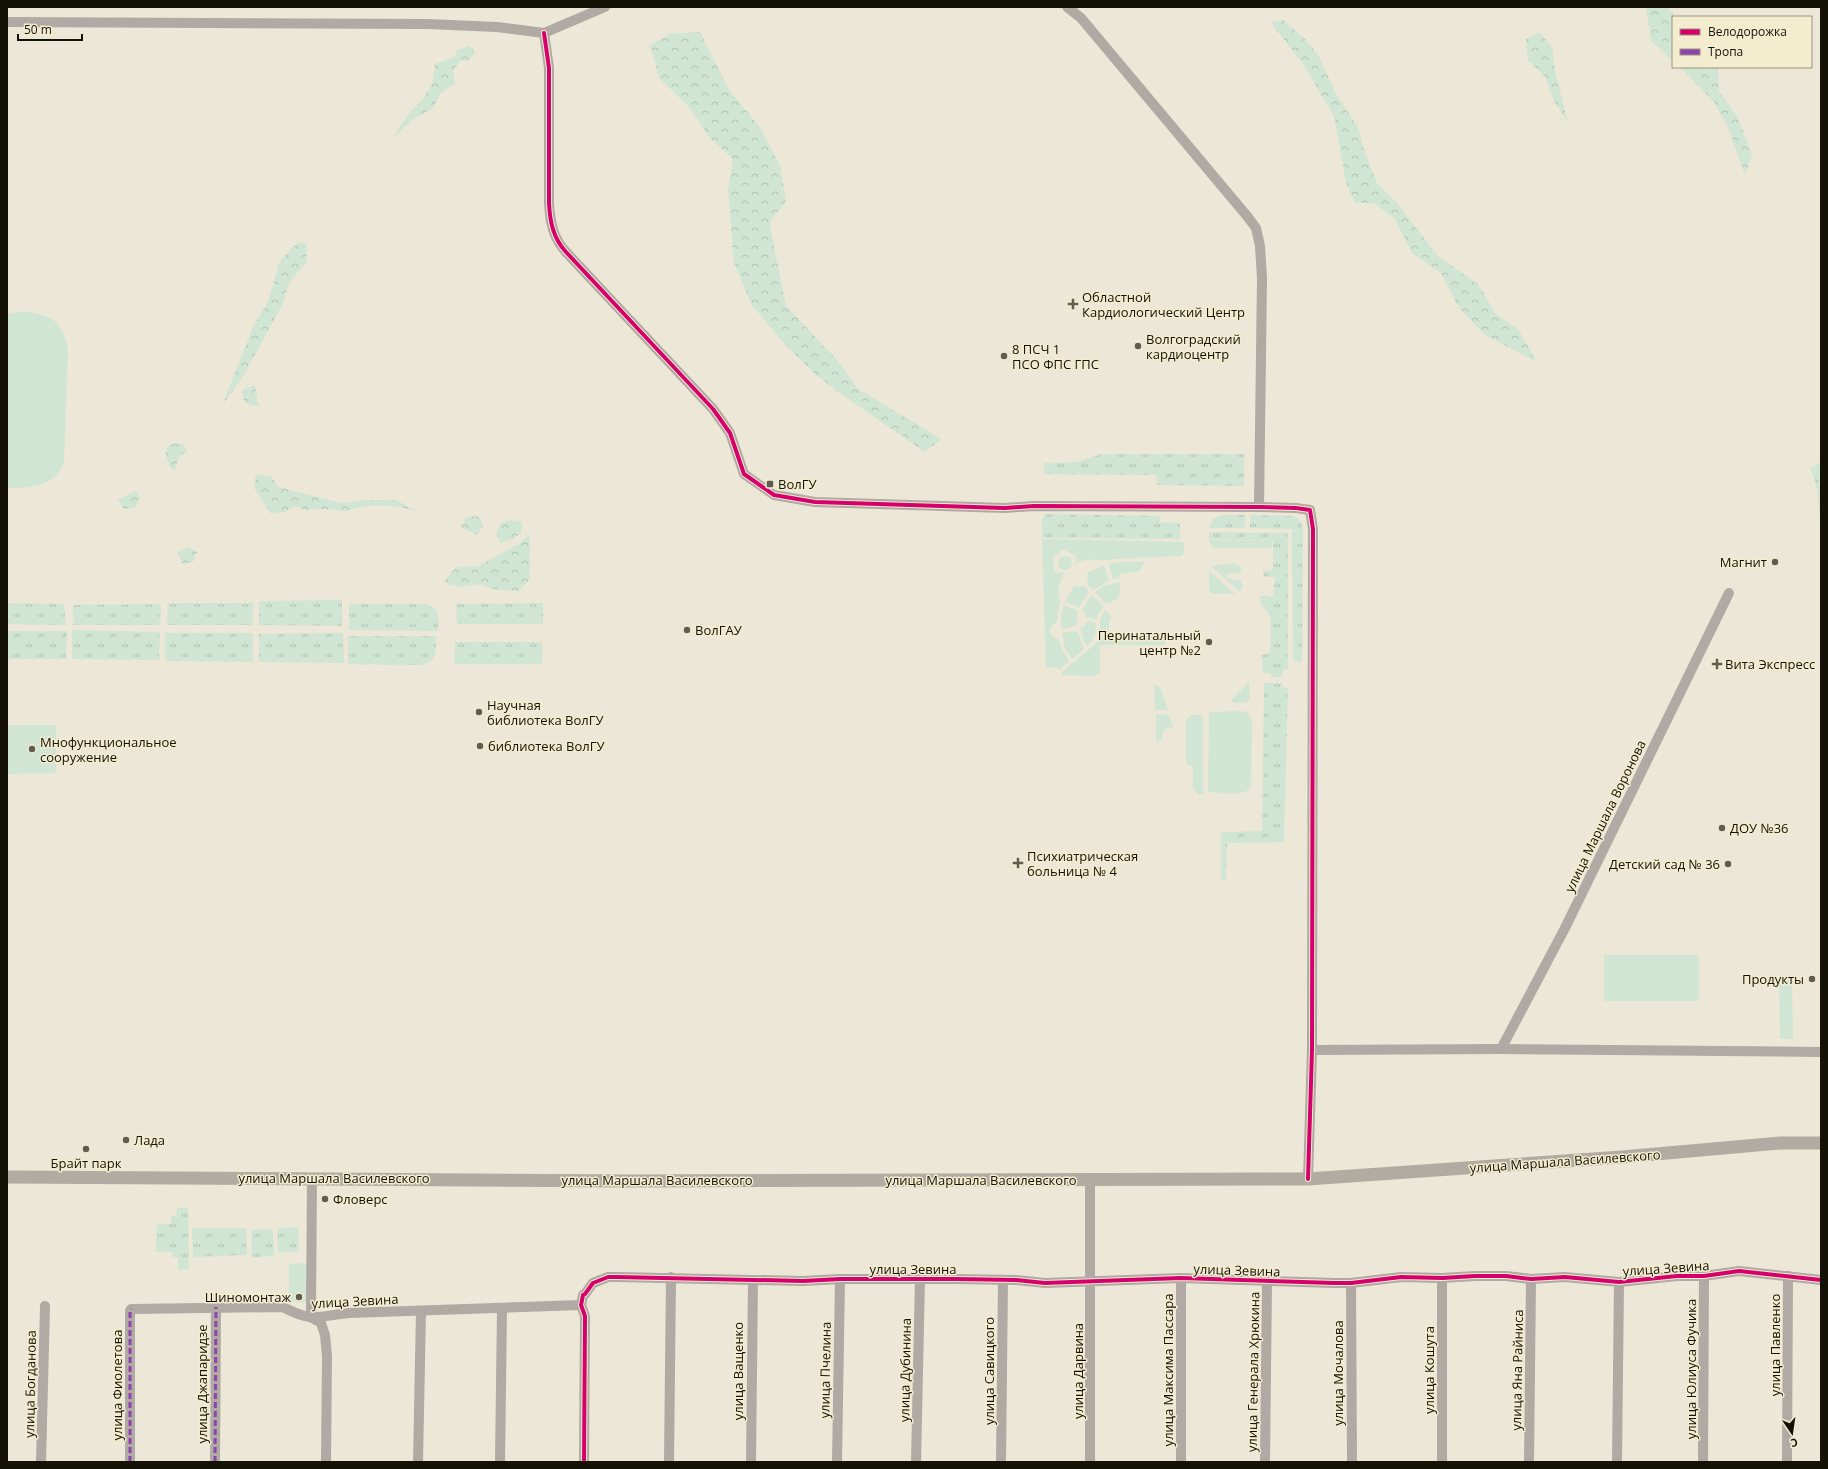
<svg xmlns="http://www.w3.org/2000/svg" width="1828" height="1469" font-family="'Open Sans',sans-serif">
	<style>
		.grass { fill: url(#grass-tufts) }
		.forest { fill: url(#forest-crowns) }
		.park { fill: #d0e5d3 }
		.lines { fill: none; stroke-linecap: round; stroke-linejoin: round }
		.minor { stroke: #b0a9a4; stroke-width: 10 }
		.major { stroke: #b1aba1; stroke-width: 13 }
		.quiet { stroke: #8e44ad; stroke-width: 3; stroke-dasharray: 6 3; stroke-linecap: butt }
		.cycleway-casing { stroke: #f4eccf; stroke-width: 6 }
		.cycleway { stroke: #d6006c; stroke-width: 4 }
		.poi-dot { fill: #605c50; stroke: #f4eccf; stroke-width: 1.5 }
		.labels { text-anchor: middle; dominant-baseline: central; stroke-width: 3; stroke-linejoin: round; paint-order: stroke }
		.poi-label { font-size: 13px; fill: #141107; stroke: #f4eccf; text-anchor: start }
		.street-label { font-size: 13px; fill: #141107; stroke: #f4eccf }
	</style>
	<defs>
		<pattern id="grass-tufts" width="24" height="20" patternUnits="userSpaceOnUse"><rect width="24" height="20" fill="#d0e5d3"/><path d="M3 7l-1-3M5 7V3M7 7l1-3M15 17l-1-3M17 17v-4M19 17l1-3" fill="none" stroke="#b2c3b4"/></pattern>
		<pattern id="forest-crowns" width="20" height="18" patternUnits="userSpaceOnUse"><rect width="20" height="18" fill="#d0e5d3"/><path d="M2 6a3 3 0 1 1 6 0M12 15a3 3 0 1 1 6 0" fill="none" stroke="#b2c3b4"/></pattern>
	</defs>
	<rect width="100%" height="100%" fill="#ece7d7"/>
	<g class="grass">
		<polygon points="1102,454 1244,454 1244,486 1157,485 1156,475 1044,474 1044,463 1077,462"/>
		<polygon points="1046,514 1160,516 1160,522 1180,523 1180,539 1042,538 1042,519"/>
		<polygon points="1223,515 1245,515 1245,528 1209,528 1213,519"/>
		<path d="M 1250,515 L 1293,516 C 1304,520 1303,530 1303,540 L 1302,662 L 1293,661 L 1292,529 L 1250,528 Z"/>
		<polygon points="1209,532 1288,533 1288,669 1283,669 1282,677 1271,677 1271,674 1263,673 1262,655 1270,653 1271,617 1261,604 1260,596 1273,597 1275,577 1263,576 1263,571 1273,570 1273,541 1209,539"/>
		<polygon points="342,600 342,626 259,625 259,601"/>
		<polygon points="7,603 64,604 66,625 7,624"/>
		<polygon points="168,603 253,603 253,625 167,625"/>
		<polygon points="543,603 543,624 457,624 456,604"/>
		<polygon points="161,604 160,625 73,625 73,605"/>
		<path d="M 349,604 L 426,604 C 440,608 439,618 438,631 L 349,630 Z"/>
		<polygon points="72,630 160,632 159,660 72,659"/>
		<polygon points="7,631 67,631 66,659 7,659"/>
		<polygon points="165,633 253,633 253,662 165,661"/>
		<polygon points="343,633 344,663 259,662 259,634"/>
		<path d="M 348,636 L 436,636 C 436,648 438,660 424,665 L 348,664 Z"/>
		<polygon points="455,642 542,642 542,664 454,664"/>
		<polygon points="1264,683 1282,683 1283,687 1288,688 1284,842 1227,843 1226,880 1221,880 1221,832 1262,831"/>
		<polygon points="188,1207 189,1269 178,1270 178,1257 172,1257 172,1252 156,1252 157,1224 171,1224 171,1216 176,1216 177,1208"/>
		<polygon points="298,1227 299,1251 278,1253 277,1228"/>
		<polygon points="192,1228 246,1228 247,1255 193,1257"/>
		<polygon points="273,1229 274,1256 252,1257 251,1230"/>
	</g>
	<g class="forest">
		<polygon points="1646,7 1668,7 1675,17 1673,17 1673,61 1651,41"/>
		<polygon points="1283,20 1304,38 1318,55 1336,94 1358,127 1364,150 1377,183 1396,202 1438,256 1478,284 1496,314 1518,329 1537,362 1485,335 1459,308 1441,273 1412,253 1395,219 1374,203 1355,203 1346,183 1334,116 1301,61 1270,22"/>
		<polygon points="700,32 729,90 759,126 780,165 786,202 769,222 786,306 838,361 858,389 941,439 925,452 844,396 815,374 783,342 752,305 734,263 728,191 733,159 710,138 689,107 659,78 650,45 670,34"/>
		<polygon points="1540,32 1552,48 1555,71 1568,123 1554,101 1546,78 1528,60 1526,39"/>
		<polygon points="469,46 476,52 468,61 461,60 453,71 455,83 440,94 433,108 413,119 391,140 410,112 423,99 432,84 435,64 453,58 458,50"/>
		<polygon points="1680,67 1718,67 1719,91 1738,118 1752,155 1745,175 1729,130 1714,102"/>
		<polygon points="298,242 306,244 307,262 290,281 283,303 244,375 222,406 253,327 268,302 280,261"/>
		<polygon points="255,385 259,407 244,402 242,390"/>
		<polygon points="183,443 187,451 179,457 175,470 170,468 165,452 170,444"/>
		<path d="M 1821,463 L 1821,515 L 1819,513 C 1819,496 1817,483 1810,468 Z"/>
		<polygon points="256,474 272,477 278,487 341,503 364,500 396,500 417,511 396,506 365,506 345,511 323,509 305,510 296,506 284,512 271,514 254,488"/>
		<polygon points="135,491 140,497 135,507 124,509 118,500"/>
		<polygon points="475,516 481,518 483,526 477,535 461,527 466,518"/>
		<polygon points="511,520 522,522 521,533 513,539 500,543 496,532 501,523"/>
		<polygon points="530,534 530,579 519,591 493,589 479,584 463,587 450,585 444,582 456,567 478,566 519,544"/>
		<polygon points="189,547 197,552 193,562 183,564 177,552"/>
	</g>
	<g class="park">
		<path d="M 24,311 C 53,316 61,320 68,349 L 64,463 C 54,486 32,488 9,488 L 7,488 L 7,314 Z"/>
		<path d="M 1042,539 L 1184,542 L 1184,553 L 1181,556 L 1114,559 C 1100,562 1089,556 1075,564 L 1075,562 L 1077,560 L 1075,555 L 1067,552 L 1067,549 L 1061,550 L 1061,552 L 1054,556 L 1052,561 L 1054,562 L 1054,570 L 1058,574 L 1060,572 L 1064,573 L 1058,588 L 1060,602 L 1057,621 L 1052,625 L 1049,631 L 1054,638 L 1059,640 L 1062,649 L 1069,661 L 1058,670 L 1057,667 L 1046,668 Z"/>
		<polygon points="1209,540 1272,541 1272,548 1215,548 1212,547"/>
		<circle cx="1065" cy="563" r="7"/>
		<polygon points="1121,562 1144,562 1140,571 1120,574 1120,578 1113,579 1108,564"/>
		<polygon points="1233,563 1239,566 1242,571 1239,573 1225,574 1229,579 1240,580 1243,586 1240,592 1211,566"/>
		<polygon points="1104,565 1109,581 1093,590 1087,583 1088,579 1087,573"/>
		<polygon points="1209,571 1235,594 1211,594 1209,589"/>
		<polygon points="1120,582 1119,598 1106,604 1095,592 1103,586"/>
		<polygon points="1074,586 1084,586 1089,592 1079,607 1065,602"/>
		<polygon points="1092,595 1103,606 1096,619 1088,618 1082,610"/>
		<polygon points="1064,605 1078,611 1076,626 1061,629 1061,616"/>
		<polygon points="1105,610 1111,616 1109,623 1109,633 1100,633 1100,621"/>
		<polygon points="1087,621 1096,623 1095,635 1088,646 1084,641 1080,628 1085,626"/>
		<polygon points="1077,631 1084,649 1072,659 1065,648 1062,633"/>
		<polygon points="1099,635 1166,636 1166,645 1100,645 1100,673 1094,676 1062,675 1062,672 1098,642"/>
		<polygon points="1249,682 1250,697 1247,702 1235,703 1230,701"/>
		<polygon points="1154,684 1160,687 1168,710 1155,710"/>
		<path d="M 1242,711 L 1247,713 L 1252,721 L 1251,786 C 1245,799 1220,792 1208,792 L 1209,712 Z"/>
		<path d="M 1168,714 L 1174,727 C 1165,728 1163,729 1162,738 L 1156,742 L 1156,715 Z"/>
		<polygon points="1192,715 1201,715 1203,717 1203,794 1199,795 1193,788 1193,767 1188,765 1186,760 1186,720"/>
		<polygon points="7,725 56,725 56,773 7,774"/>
		<rect x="1604" y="955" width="95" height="46"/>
		<polygon points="1792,979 1793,1039 1780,1039 1779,980"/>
		<polygon points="308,1263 308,1302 289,1302 289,1264"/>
	</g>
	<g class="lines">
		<g class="minor">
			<polyline points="1067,7 1081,18 1247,216 1256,228 1260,246 1262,278 1259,507"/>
			<polyline points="7,22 427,24 497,27 544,33 605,7"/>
			<path d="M 544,33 L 549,68 L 549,203 C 550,222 553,238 566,252 L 713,409 L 730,433 L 744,474 L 774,495 L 815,502 L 1005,508 L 1034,506 L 1259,507 L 1296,508 L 1310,510 L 1313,529 L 1312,1050 L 1308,1179"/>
			<polyline points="1501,1049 1565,928 1729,593"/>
			<polyline points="1312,1050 1501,1049 1821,1052"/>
			<polyline points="312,1178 311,1309 312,1318 321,1323 325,1335 327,1356 326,1462"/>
			<polyline points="1090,1180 1090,1462"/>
			<polyline points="1351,1283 1352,1462"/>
			<polyline points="41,1462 45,1306"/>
			<path d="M 130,1462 L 130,1311 L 131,1309 L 283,1307 C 313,1323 318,1316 349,1313 L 581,1305"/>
			<polyline points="215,1462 216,1307"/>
			<polyline points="418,1462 421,1311"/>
			<polyline points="500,1462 502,1309"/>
			<polyline points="584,1462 585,1316 581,1305 583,1295 585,1294 593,1283 608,1277 617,1277 803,1281 840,1279 955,1279 1016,1280 1045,1283 1181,1278 1334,1283 1351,1283 1401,1277 1442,1278 1475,1276 1506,1276 1531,1279 1565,1277 1619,1282 1677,1276 1704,1276 1739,1271 1821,1280"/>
			<polyline points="669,1462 671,1277"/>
			<polyline points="751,1462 753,1280"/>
			<polyline points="837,1462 840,1279"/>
			<polyline points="916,1462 920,1279"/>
			<polyline points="1001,1462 1003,1280"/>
			<polyline points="1181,1462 1181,1278"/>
			<polyline points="1265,1462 1267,1282"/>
			<polyline points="1442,1462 1442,1278"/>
			<polyline points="1529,1462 1531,1279"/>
			<polyline points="1617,1462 1619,1282"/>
			<polyline points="1703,1462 1704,1276"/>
			<polyline points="1787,1462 1788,1276"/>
		</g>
		<polyline class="major" points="7,1177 631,1181 1308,1179 1622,1157 1781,1143 1821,1143"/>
		<g class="quiet">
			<polyline points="130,1462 130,1311 131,1309"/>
			<polyline points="215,1462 216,1307"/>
		</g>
		<defs>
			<g id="cycleway">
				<path d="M 544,33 L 549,68 L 549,203 C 550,222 553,238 566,252 L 713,409 L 730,433 L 744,474 L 774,495 L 815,502 L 1005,508 L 1034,506 L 1259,507 L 1296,508 L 1310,510 L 1313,529 L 1312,1050 L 1308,1179"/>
				<polyline points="584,1462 585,1316 581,1305 583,1295 585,1294 593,1283 608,1277 617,1277 803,1281 840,1279 955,1279 1016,1280 1045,1283 1181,1278 1334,1283 1351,1283 1401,1277 1442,1278 1475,1276 1506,1276 1531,1279 1565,1277 1619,1282 1677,1276 1704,1276 1739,1271 1821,1280"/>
			</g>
		</defs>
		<use href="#cycleway" class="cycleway-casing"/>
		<use href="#cycleway" class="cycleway"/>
	</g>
	<g class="poi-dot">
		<path d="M1071 298h4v4h4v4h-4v4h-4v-4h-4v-4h4z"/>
		<circle cx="1138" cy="346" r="4"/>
		<circle cx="1004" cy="356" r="4"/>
		<rect x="766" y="480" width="8" height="8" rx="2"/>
		<circle cx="1775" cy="562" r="4"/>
		<circle cx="687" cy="630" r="4"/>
		<circle cx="1209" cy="642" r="4"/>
		<path d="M1715 658h4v4h4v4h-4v4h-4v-4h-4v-4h4z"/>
		<circle cx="479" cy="712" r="4"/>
		<circle cx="480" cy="746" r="4"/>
		<circle cx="32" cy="749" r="4"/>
		<circle cx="1722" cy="828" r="4"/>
		<path d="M1016 857h4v4h4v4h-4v4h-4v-4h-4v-4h4z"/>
		<circle cx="1728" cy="864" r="4"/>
		<circle cx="1812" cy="979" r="4"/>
		<circle cx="126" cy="1140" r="4"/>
		<circle cx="86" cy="1149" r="4"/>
		<circle cx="325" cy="1199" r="4"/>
		<circle cx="299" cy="1297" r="4"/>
	</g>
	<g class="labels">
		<g class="poi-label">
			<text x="1082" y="297">Областной<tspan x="1082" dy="15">Кардиологический Центр</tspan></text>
			<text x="1146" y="339">Волгоградский<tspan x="1146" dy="15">кардиоцентр</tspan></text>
			<text x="1012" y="349">8 ПСЧ 1<tspan x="1012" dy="15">ПСО ФПС ГПС</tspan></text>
			<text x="778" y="484">ВолГУ</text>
			<text x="1767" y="562" text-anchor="end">Магнит</text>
			<text x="695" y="630">ВолГАУ</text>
			<text x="1201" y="635" text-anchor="end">Перинатальный<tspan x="1201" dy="15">центр №2</tspan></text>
			<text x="1725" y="664">Вита Экспресс</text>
			<text x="487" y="705">Научная<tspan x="487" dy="15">библиотека ВолГУ</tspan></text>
			<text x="40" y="742">Мнофункциональное<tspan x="40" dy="15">сооружение</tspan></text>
			<text x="488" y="746">библиотека ВолГУ</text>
			<text x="1730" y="828">ДОУ №36</text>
			<text x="1027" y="856">Психиатрическая<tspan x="1027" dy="15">больница № 4</tspan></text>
			<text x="1720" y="864" text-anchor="end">Детский сад № 36</text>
			<text x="1804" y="979" text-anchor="end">Продукты</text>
			<text x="134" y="1140">Лада</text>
			<text x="86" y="1163" text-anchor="middle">Брайт парк</text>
			<text x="333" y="1199">Фловерс</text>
			<text x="291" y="1297" text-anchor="end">Шиномонтаж</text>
		</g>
		<g class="street-label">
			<text transform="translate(1605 816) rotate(-64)">улица Маршала Воронова</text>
			<text transform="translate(1565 1161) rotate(-4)">улица Маршала Василевского</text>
			<text x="334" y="1178">улица Маршала Василевского</text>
			<text x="657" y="1180">улица Маршала Василевского</text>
			<text x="981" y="1180">улица Маршала Василевского</text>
			<text transform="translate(1666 1268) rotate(-4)">улица Зевина</text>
			<text x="913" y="1269">улица Зевина</text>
			<text transform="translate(1237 1270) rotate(2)">улица Зевина</text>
			<text transform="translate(355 1301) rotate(-3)">улица Зевина</text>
			<text transform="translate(1775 1345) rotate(-90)">улица Павленко</text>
			<text transform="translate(1691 1369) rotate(-90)">улица Юлиуса Фучика</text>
			<text transform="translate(825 1370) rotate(-89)">улица Пчелина</text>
			<text transform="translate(905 1370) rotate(-89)">улица Дубинина</text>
			<text transform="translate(1168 1370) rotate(-90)">улица Максима Пассара</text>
			<text transform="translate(1429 1370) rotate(-90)">улица Кошута</text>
			<text transform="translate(1517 1370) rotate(-89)">улица Яна Райниса</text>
			<text transform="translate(738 1371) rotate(-90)">улица Ващенко</text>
			<text transform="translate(989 1371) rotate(-90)">улица Савицкого</text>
			<text transform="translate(1078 1371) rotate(-90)">улица Дарвина</text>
			<text transform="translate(1253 1372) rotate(-89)">улица Генерала Хрюкина</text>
			<text transform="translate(1338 1373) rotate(-90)">улица Мочалова</text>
			<text transform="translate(30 1384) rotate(-89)">улица Богданова</text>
			<text transform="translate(202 1384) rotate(-90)">улица Джапаридзе</text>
			<text transform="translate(117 1385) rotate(-90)">улица Фиолетова</text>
		</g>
	</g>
	<rect width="1828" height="1469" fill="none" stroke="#141107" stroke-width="16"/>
	<rect x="1672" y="16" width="140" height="52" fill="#f4eccf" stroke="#9a947f"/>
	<rect x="1680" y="29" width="20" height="6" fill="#d6006c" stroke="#9a947f"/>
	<text x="1708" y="36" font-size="12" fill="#141107">Велодорожка</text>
	<rect x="1680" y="49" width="20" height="6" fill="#8e44ad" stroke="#9a947f"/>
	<text x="1708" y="56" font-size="12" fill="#141107">Тропа</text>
	<g transform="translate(1792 1433) rotate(167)" stroke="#f4eccf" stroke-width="3" paint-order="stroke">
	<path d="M0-3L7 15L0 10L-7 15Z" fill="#141107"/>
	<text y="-6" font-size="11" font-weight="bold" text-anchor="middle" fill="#141107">С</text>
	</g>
	<path d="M18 34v6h64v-6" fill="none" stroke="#141107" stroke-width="2"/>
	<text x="24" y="34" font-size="12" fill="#141107" stroke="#f4eccf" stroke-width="3" paint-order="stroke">50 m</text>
</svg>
